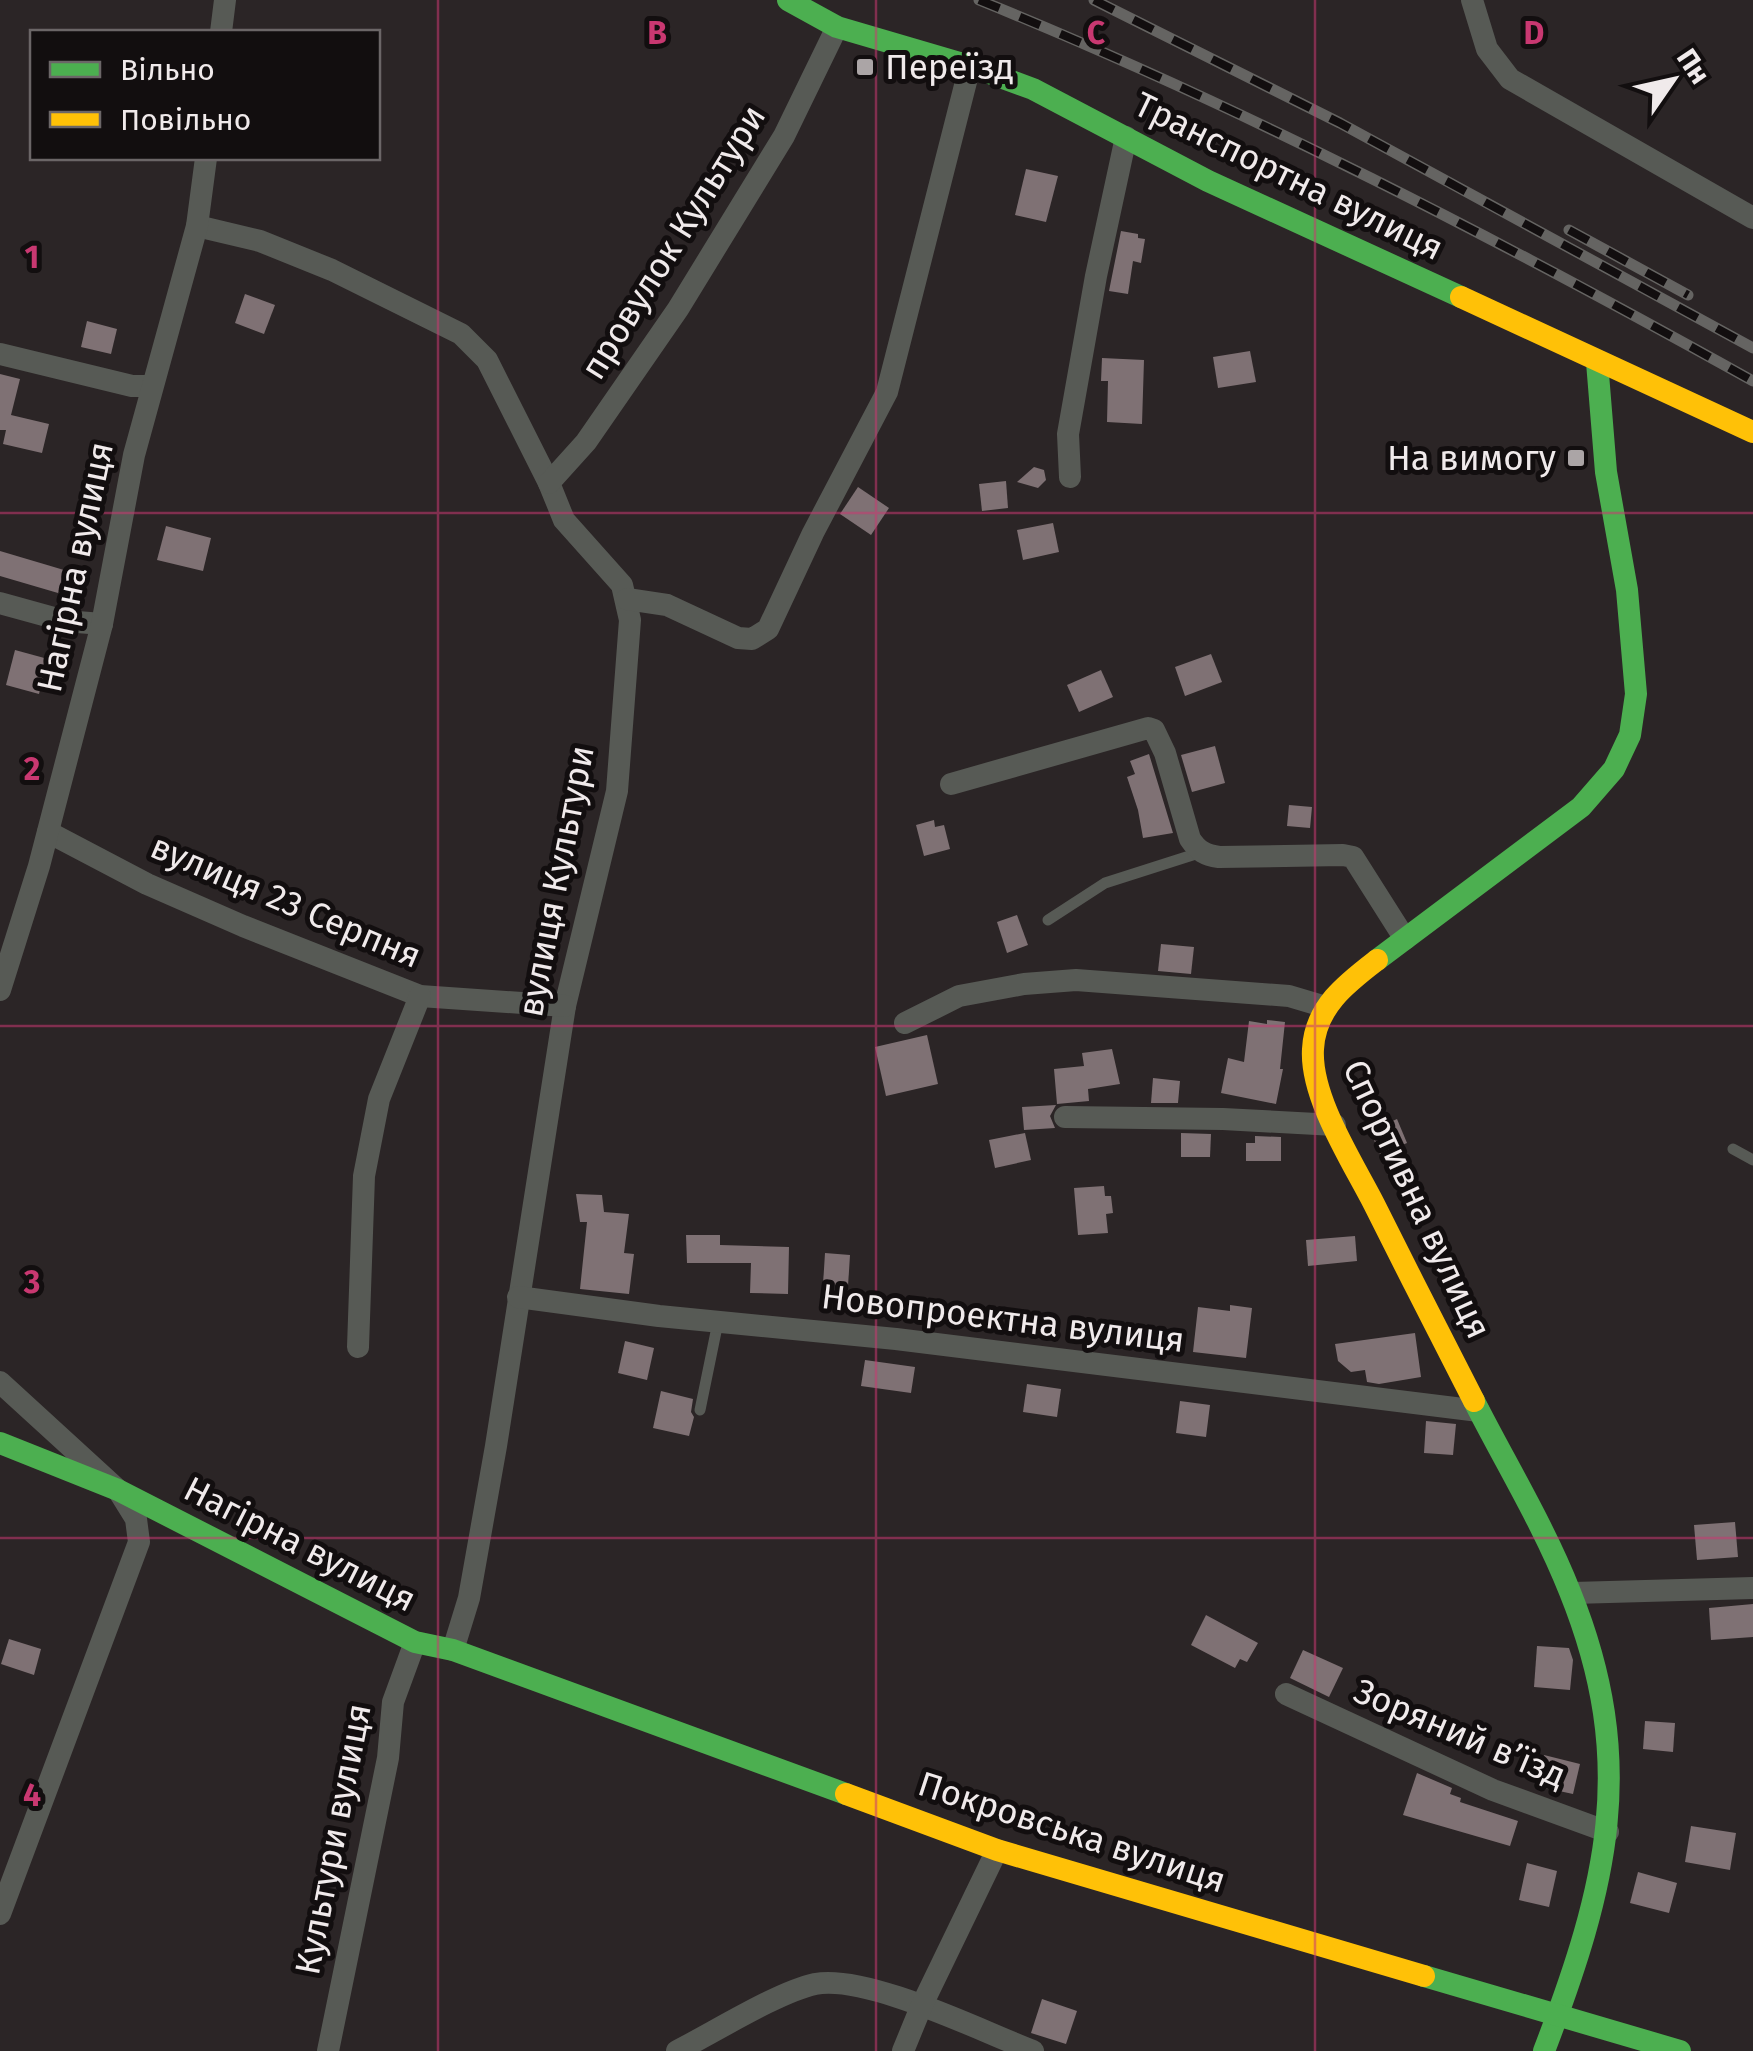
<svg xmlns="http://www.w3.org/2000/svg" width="1753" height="2051" font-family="'Fira Sans',sans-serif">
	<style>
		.building { fill: #7f7174 }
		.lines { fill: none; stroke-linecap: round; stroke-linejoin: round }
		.lane { stroke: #575a55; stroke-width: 11 }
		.street { stroke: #575a55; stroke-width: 22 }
		.fast { stroke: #4caf50; stroke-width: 22 }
		.slow { stroke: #ffc107; stroke-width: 22 }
		.rail-casing { stroke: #656462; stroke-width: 11 }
		.rail { stroke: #120e0f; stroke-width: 8; stroke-dasharray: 22; stroke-linecap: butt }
		.grid { fill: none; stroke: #c93871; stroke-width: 2.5; stroke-opacity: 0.55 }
		.poi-dot { fill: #aba5a6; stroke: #120e0f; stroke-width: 4 }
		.labels { text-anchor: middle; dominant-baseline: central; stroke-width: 10; stroke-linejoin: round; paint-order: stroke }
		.poi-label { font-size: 35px; fill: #f0eaeb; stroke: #120e0f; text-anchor: start }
		.street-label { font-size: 35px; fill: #f0eaeb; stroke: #120e0f }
		.grid-label { font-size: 32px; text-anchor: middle; font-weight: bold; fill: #c93871; stroke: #120e0f; stroke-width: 10; stroke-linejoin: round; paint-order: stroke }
	</style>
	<rect width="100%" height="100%" fill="#2b2526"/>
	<g class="building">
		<polygon points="1026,169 1058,176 1046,222 1015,215"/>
		<polygon points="1121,231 1138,234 1138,238 1145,239 1141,263 1133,261 1128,294 1109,291"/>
		<polygon points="245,294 275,305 264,334 235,323"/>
		<polygon points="87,321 117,329 111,354 81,347"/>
		<polygon points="1250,351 1256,382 1218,388 1213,357"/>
		<polygon points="1102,358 1144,360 1142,424 1107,422 1108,381 1101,381"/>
		<polygon points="0,374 20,379 11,415 49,424 42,453 3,444 6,430 0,430"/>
		<polygon points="1034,467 1044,470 1046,480 1038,488 1017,482"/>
		<polygon points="1006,481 1008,508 982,511 979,484"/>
		<polygon points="858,487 889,508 871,535 840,514"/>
		<polygon points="1053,523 1059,552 1023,560 1017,530"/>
		<polygon points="166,526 211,538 203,571 157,560"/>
		<polygon points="0,551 64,570 58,593 0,576"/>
		<polygon points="15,650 48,659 39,694 6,685"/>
		<polygon points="1211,654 1222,682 1185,696 1175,667"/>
		<polygon points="1101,670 1113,697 1079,712 1067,685"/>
		<polygon points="1215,746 1225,783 1192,792 1181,755"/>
		<polygon points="1149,754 1173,833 1143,838 1138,810 1127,777 1135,774 1130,761"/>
		<polygon points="1289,805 1312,807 1310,828 1287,826"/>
		<polygon points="934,820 935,827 944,825 950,849 924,856 916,825"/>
		<polygon points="1017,915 1028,945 1007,953 997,922"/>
		<polygon points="1161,944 1194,947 1191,974 1158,971"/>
		<polygon points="1267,1020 1285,1022 1280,1069 1283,1069 1276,1104 1221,1093 1228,1058 1244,1062 1249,1021 1267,1024"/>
		<polygon points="927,1035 938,1084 886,1096 875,1047"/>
		<polygon points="1112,1049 1120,1084 1088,1089 1089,1101 1057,1104 1054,1069 1084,1066 1082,1053"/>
		<polygon points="1153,1078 1180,1081 1178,1103 1151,1103"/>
		<polygon points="1056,1105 1050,1116 1055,1128 1024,1130 1022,1107"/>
		<polygon points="1397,1119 1407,1143 1380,1154 1370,1131"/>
		<polygon points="1025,1133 1031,1160 995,1168 989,1140"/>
		<polygon points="1181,1133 1211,1134 1210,1157 1181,1157"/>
		<polygon points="1255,1136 1281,1137 1281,1161 1246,1161 1246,1143 1255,1143"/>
		<polygon points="1104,1186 1105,1196 1111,1196 1113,1213 1106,1214 1108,1233 1078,1235 1074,1188"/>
		<polygon points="576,1194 602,1195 604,1212 629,1214 624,1253 634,1254 629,1294 580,1289 587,1222 580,1222"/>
		<polygon points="686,1235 720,1235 720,1245 789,1247 788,1294 750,1293 751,1263 687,1263"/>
		<polygon points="1355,1236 1357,1261 1308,1266 1306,1240"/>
		<polygon points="825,1253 850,1255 847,1302 822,1300"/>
		<polygon points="1230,1305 1252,1308 1246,1358 1193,1352 1198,1307 1230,1311"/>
		<polygon points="1415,1333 1421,1377 1379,1384 1367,1382 1365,1370 1351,1372 1338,1361 1335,1344"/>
		<polygon points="625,1341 654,1348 647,1380 618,1373"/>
		<polygon points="865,1360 915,1367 911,1393 861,1386"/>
		<polygon points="1027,1384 1061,1389 1057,1417 1023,1412"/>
		<polygon points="661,1391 693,1399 691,1412 694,1417 689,1436 653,1428"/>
		<polygon points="1180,1401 1210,1405 1206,1437 1176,1433"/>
		<polygon points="1426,1421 1456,1424 1453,1455 1424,1453"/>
		<polygon points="1735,1522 1738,1557 1697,1560 1694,1525"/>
		<polygon points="1753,1604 1753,1637 1711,1640 1709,1608"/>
		<polygon points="1206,1615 1258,1643 1247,1662 1240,1659 1235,1668 1191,1645"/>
		<polygon points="9,1639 41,1649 34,1675 1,1664"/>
		<polygon points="1537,1646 1569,1648 1573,1660 1570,1690 1534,1687"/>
		<polygon points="1303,1650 1343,1668 1329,1697 1290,1678"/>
		<polygon points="1645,1721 1675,1723 1673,1752 1643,1749"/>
		<polygon points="1544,1755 1580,1764 1573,1794 1536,1786"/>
		<polygon points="1417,1773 1452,1788 1450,1794 1461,1798 1460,1802 1518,1821 1510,1846 1403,1815"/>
		<polygon points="1691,1826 1736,1833 1730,1870 1685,1862"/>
		<polygon points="1527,1863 1557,1871 1549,1907 1519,1900"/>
		<polygon points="1638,1872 1677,1883 1669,1913 1630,1903"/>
		<polygon points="1042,1999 1077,2011 1066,2044 1031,2033"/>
	</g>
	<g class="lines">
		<g class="lane">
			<polyline points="1048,920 1105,883 1202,852"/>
			<polyline points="1733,1149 1753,1160"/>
			<polyline points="700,1410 718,1322"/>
		</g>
		<g class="street">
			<polyline points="1472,0 1487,49 1510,79 1753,218"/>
			<polyline points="221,32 225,0"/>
			<polyline points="197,226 260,241 332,270 461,334 487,360 549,483 564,520 622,585 630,620 617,791 565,1006 496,1446 469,1598 453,1650"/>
			<polyline points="0,354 132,386 152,386"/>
			<polyline points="1070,477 1068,434 1096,276 1126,137"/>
			<polyline points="549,483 586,442 678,309 784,136 837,27"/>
			<polyline points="627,599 667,605 738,638 752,639 768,629 813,533 887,392 970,66"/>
			<polyline points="0,603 65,621 102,624"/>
			<path d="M 951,784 L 1148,728 L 1154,730 L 1165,753 L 1190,839 C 1198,851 1205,855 1219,857 L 1343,855 L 1353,857 L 1405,939"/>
			<polyline points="48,832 147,884 243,926 420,996 565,1006"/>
			<polyline points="0,990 39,866 102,624 134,455 197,226 206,158"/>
			<polyline points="905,1023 959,996 1024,984 1076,980 1289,996 1326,1007"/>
			<polyline points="1065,1117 1223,1119 1335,1125"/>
			<polyline points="518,1297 659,1316 896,1339 1479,1411"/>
			<polyline points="358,1347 364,1176 379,1099 420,996"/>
			<polyline points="0,1382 118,1490 136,1519 139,1542 0,1914"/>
			<polyline points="1573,1593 1753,1588"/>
			<polyline points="1286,1694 1493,1790 1608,1832"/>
			<polyline points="328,2051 388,1758 393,1702 415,1642"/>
			<path d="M 677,2051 C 713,2033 778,1992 815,1984 C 867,1974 981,2031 1033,2051"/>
			<polyline points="903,2051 921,2007 997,1850"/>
		</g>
		<g class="fast">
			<polyline points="788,0 837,27 970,66 1033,89 1208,181 1461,297"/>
			<polyline points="1377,960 1581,807 1614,769 1630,735 1636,694 1627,590 1606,472 1597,362"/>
			<path d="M 1474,1401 C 1506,1464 1544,1526 1570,1592 C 1639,1763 1607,1886 1544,2051"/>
			<polyline points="0,1443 118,1490 415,1642 453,1650 846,1794"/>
			<polyline points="1424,1976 1680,2051"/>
		</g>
		<g class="slow">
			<polyline points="1461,297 1753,432"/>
			<path d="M 1377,960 C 1347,983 1315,1007 1313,1049 C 1310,1097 1352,1161 1374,1204 C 1407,1270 1440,1335 1474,1401"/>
			<polyline points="846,1794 997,1850 1424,1976"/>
		</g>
		<defs>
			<g id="rail">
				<path d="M 979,0 C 1246,108 1501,241 1753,381"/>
				<polyline points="1094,0 1340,123 1753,348"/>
				<polyline points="1569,230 1688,295"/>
			</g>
		</defs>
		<use href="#rail" class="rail-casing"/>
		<use href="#rail" class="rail"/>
	</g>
	<path class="grid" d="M 438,0 L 438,2051M 876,0 L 876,2051M 1315,0 L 1315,2051M 0,513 L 1753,513M 0,1026 L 1753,1026M 0,1538 L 1753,1538"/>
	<g class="poi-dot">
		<rect x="855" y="57" width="20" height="20" rx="5"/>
		<rect x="1566" y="448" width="20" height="20" rx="5"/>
	</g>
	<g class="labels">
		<g class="poi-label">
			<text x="885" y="67">Переїзд</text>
			<text x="1556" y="458" text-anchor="end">На вимогу</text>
		</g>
		<g class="street-label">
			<text transform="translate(1289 176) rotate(26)">Транспортна вулиця</text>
			<text transform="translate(673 242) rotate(-58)">провулок Культури</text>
			<text transform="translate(75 567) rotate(-78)">Нагірна вулиця</text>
			<text transform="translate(556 881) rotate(-79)">вулиця Культури</text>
			<text transform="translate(286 901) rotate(23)">вулиця 23 Серпня</text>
			<text transform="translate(1417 1199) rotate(65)">Спортивна вулиця</text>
			<text transform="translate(1003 1318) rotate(7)">Новопроектна вулиця</text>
			<text transform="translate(300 1544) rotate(27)">Нагірна вулиця</text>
			<text transform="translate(1460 1733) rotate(23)">Зоряний в’їзд</text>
			<text transform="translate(1072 1832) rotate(18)">Покровська вулиця</text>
			<text transform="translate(333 1839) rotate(-79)">Культури вулиця</text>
		</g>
	</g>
	<g class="grid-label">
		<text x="657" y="44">B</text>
		<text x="1096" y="44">C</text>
		<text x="1534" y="44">D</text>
		<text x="32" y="268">1</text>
		<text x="32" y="780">2</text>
		<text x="32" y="1293">3</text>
		<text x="32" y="1806">4</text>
	</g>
	<rect x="30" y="30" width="350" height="130" fill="#120e0f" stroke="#6b6667" stroke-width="2.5"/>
	<rect x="50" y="62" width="50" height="15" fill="#4caf50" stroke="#6b6667" stroke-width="2.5"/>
	<text x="120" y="80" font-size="30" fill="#f0eaeb">Вільно</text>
	<rect x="50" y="112" width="50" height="15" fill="#ffc107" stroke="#6b6667" stroke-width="2.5"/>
	<text x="120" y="130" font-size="30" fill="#f0eaeb">Повільно</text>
	<g transform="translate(1673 80) rotate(56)" stroke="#120e0f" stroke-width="8" paint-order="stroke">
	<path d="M0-8L18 38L0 25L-18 38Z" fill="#f0eaeb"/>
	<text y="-15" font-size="28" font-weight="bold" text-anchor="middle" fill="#f0eaeb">Пн</text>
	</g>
</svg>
